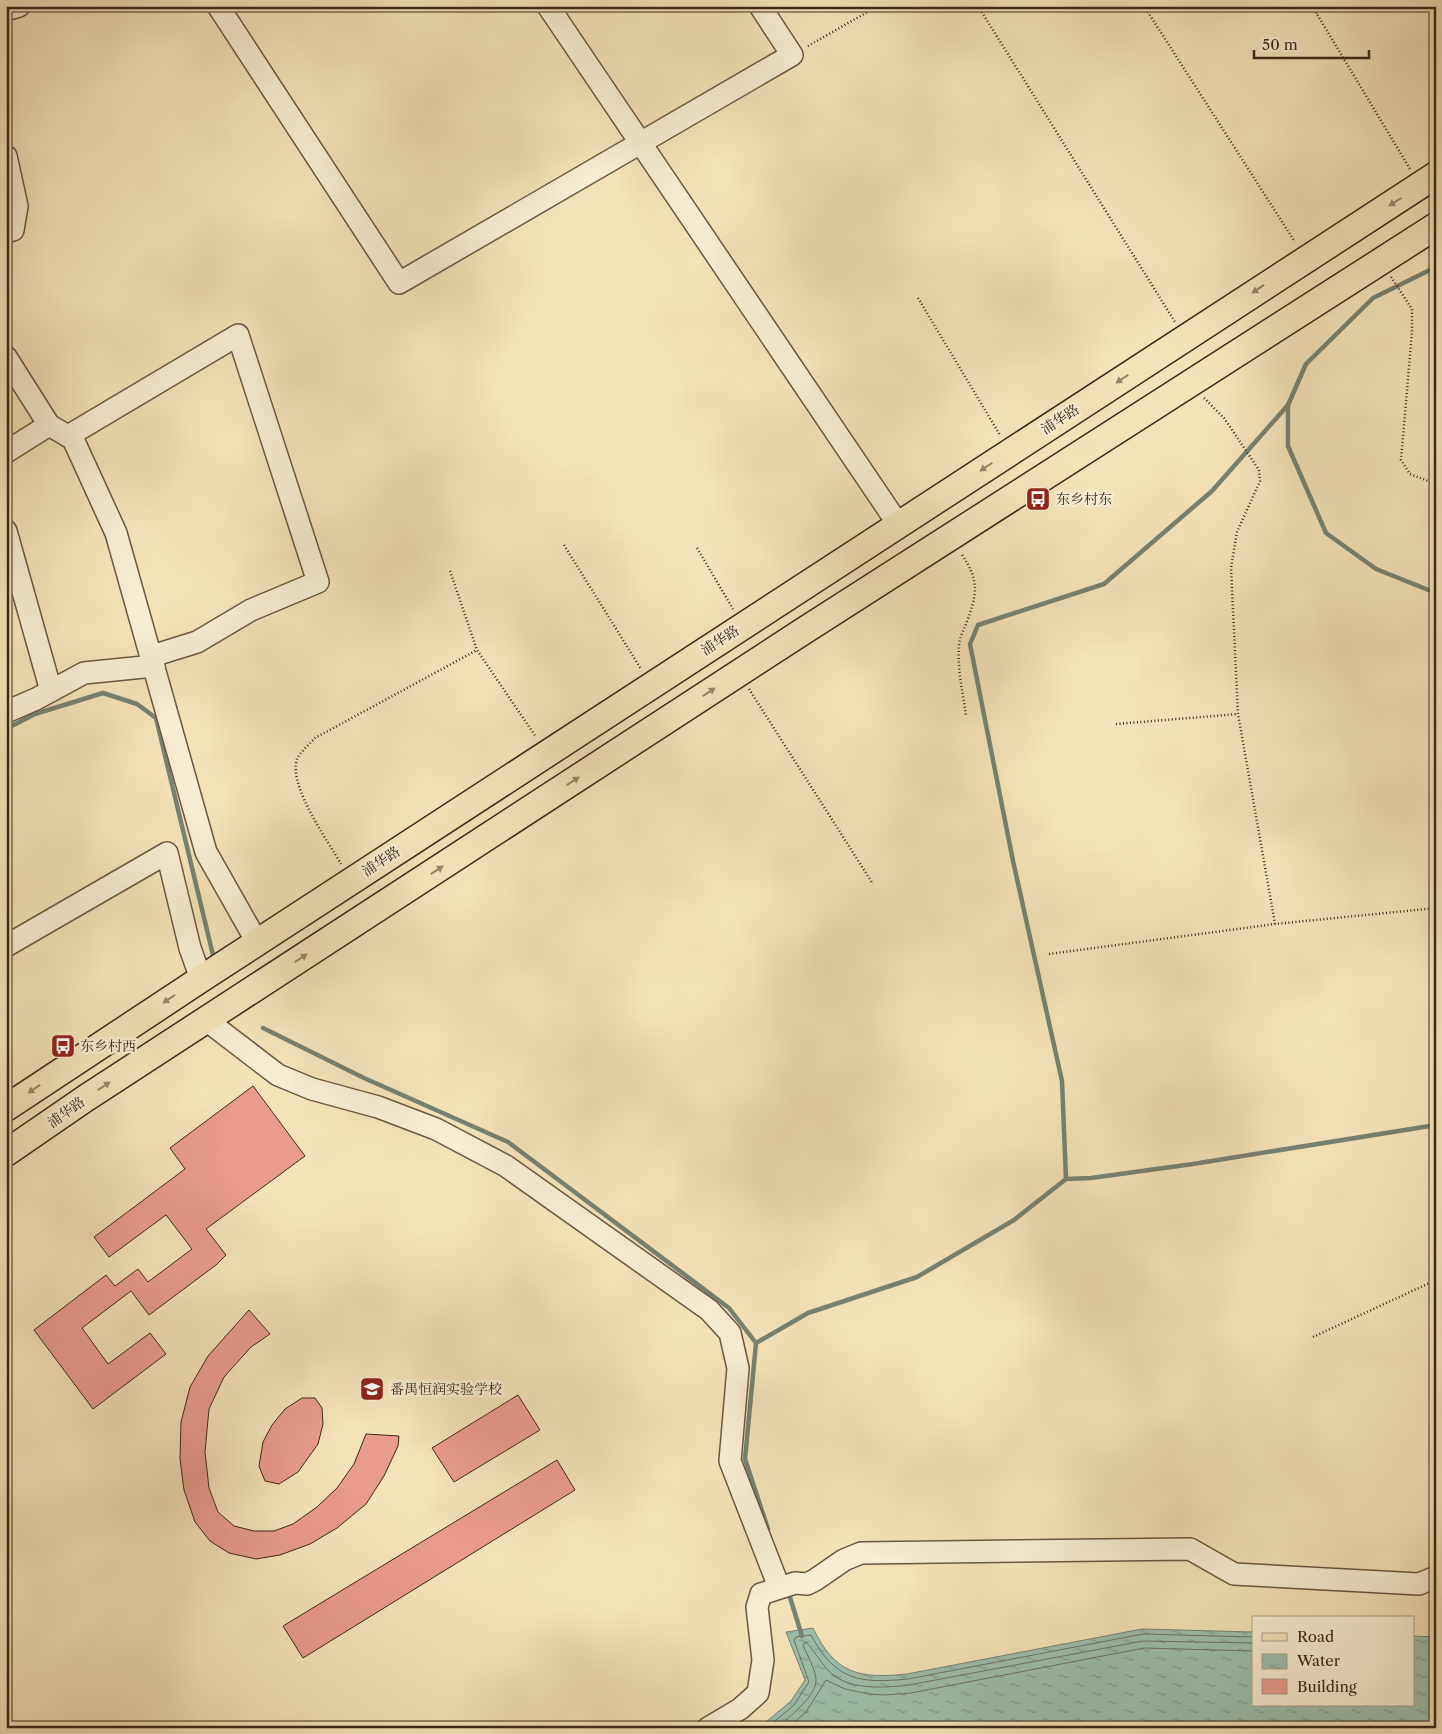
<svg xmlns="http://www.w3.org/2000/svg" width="1442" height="1734" font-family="'Libre Caslon Text','Noto Serif SC',serif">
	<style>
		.water { fill: url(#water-ripples); stroke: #768271 }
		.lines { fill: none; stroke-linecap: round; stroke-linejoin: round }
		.shore { stroke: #6c7363; stroke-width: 1 }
		.stream { stroke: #768271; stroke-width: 4.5 }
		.building { fill: #e99b8e; stroke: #3d281b }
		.minor-casing { stroke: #6b5642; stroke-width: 24 }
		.major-casing { stroke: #3d281b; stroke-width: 29 }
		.path { stroke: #3d281b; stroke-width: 2.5; stroke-dasharray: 1 2.5; stroke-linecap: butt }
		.minor { stroke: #f8ecd2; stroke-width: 21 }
		.major { stroke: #f4e2b9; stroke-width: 26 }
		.oneway { fill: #98856a }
		.labels { text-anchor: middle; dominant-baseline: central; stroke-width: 5; stroke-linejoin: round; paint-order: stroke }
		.street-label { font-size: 14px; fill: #3d281b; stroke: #f8ecd2 }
		.poi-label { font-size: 14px; fill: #3d281b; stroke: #f8ecd2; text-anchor: start }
	</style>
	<defs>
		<pattern id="water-ripples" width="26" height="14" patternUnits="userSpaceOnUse" patternTransform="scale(1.25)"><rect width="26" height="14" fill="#9cbeab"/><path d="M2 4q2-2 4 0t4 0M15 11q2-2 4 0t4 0" fill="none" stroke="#809a8a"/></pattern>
	</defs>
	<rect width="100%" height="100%" fill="#f4e2b9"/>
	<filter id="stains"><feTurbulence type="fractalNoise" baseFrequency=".004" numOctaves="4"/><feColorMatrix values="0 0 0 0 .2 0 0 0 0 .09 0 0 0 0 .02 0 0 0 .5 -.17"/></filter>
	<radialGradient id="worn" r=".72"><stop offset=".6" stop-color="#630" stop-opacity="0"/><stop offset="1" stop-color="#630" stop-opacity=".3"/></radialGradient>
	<path class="water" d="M 813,1628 C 835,1674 859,1679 907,1674 L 1142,1629 L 1253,1632 L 1253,1705 L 1413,1705 L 1413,1636 L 1436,1637 L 1436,1728 L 759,1728 L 791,1701 L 805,1680 L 786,1632 Z"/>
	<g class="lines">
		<g class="shore">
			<path d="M 767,1728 L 794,1705 L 809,1682 L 794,1640 L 796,1637 L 811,1635 C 835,1680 859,1684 908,1679 L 1143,1634 L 1253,1637"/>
			<path d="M 777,1728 C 788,1718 818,1695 816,1679 C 815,1668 807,1655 803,1645 L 805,1642 C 811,1645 821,1663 827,1669 C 845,1691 884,1688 909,1685 L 1143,1641 L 1253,1643"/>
			<polyline points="788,1728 806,1712 826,1680 845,1689 869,1694 885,1695 911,1693 1144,1648 1253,1651"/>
		</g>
		<g class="stream">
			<polyline points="1436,267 1373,298 1306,364 1288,405 1288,446 1326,533 1376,569 1436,593"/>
			<polyline points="6,729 35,714 103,693 137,704 156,718 213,955"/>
			<polyline points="263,1028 364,1078 508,1142 729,1308 756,1343 745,1459 768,1529"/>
			<polyline points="1066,1179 1091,1178 1193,1164 1436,1125"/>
			<polyline points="756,1343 808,1313 917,1277 1014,1220 1066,1179 1062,1081 1013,861 970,644 978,625 1104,584 1212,491 1288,405"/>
			<polyline points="788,1591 802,1636"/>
		</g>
	</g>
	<g class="building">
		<polygon points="253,1086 305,1156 206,1229 226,1255 216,1265 149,1315 131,1291 82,1328 108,1364 150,1333 166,1354 93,1409 34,1330 106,1275 115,1286 138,1269 148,1282 192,1249 166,1215 109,1257 94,1237 185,1169 170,1148"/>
		<polygon points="249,1310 270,1334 251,1347 224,1377 209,1409 205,1452 209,1488 218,1512 234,1526 254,1531 274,1531 293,1524 317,1507 337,1488 354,1464 366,1434 399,1436 398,1446 384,1476 366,1504 337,1528 310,1544 280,1555 256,1559 229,1553 210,1541 195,1522 184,1490 180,1459 181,1422 190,1387 208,1356"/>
		<polygon points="518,1395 540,1430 454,1482 432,1448"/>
		<polygon points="302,1398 315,1398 322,1408 323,1424 318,1444 298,1472 279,1484 265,1481 259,1466 263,1442 272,1425 285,1409"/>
		<polygon points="557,1460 575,1490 303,1658 283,1626"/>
	</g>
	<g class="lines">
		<defs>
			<g id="minor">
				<polyline points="218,6 399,283 792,55 760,6"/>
				<polyline points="548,6 898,524"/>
				<polyline points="6,10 19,6"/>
				<polyline points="6,156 17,206 13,230 6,232"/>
				<polyline points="6,357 49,425 73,439 116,533 206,852 257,942"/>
				<polyline points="68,436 238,335 318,582 251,610 197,642 152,656"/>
				<polyline points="6,452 49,425"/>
				<polyline points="6,531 51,691"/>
				<polyline points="6,712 36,699 84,673 154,666"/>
				<polyline points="6,946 167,853 190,948 201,979"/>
				<polyline points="206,1020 278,1075 312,1089 378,1107 436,1129 506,1166 709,1310 730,1333 738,1368 730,1461 779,1587"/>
				<polyline points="708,1728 740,1709 758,1693 763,1660 757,1607 761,1594 795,1583 807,1584 815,1580 844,1560 861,1553 1190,1549 1234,1574 1419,1584 1436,1577"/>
			</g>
			<g id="major">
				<polyline points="6,1108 201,979 1436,175"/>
				<polyline points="6,1153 86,1098 802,632 1436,226"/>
			</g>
		</defs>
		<use href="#minor" class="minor-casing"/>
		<use href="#major" class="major-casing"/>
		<g class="path">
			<polyline points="978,6 1175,322"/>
			<polyline points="1144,6 1295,242"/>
			<polyline points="1312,6 1410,169"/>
			<polyline points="1316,13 1326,6"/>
			<polyline points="808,46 878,6"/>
			<polyline points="1391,277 1412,309 1412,332 1401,460 1410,474 1436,484"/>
			<polyline points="918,298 1000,435"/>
			<polyline points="1204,398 1224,418 1259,470 1260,481 1237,532 1231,568 1238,714 1275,924"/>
			<polyline points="564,545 641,669"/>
			<polyline points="697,548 733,609"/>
			<path d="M 962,555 C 980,581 977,595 966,624 C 963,631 959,639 959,646 C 957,669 963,693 966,716"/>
			<polyline points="450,571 477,650 536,737"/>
			<polyline points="749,689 873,884"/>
			<polyline points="1116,724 1238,714"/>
			<path d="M 341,864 C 328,841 288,786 297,759 C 300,752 310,744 315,738 L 477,650"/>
			<polyline points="1049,954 1275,924 1436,908"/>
			<polyline points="1313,1337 1436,1280"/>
		</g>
		<use href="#minor" class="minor"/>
		<use href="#major" class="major"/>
	</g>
	<defs><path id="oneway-solid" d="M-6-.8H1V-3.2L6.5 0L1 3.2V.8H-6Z" transform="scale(1.25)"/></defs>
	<g class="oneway">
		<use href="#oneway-solid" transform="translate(1395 202) rotate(148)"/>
		<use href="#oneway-solid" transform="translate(1258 289) rotate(146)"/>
		<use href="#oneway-solid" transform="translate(1122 379) rotate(147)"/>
		<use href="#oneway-solid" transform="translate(986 467) rotate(147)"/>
		<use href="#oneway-solid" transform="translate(709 692) rotate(-33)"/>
		<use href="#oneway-solid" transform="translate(573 781) rotate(-33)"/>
		<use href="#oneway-solid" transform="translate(437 870) rotate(-33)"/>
		<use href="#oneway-solid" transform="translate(301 958) rotate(-33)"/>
		<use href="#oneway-solid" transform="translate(169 999) rotate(146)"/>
		<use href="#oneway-solid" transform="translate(104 1086) rotate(-33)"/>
		<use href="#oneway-solid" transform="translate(34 1089) rotate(146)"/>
	</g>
	<defs>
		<symbol id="bus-square" viewBox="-11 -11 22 22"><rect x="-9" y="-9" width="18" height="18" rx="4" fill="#8f2418" stroke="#f8ecd2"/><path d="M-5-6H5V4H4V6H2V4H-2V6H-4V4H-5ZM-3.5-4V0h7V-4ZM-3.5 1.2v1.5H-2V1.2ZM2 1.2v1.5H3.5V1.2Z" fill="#fff"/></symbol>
		<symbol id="school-square" viewBox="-11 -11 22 22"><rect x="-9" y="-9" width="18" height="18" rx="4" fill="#8f2418" stroke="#f8ecd2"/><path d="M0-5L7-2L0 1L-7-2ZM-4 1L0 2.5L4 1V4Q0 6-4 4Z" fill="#fff"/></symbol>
	</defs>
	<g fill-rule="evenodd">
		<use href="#bus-square" x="1024" y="485" width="28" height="28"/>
		<use href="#bus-square" x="49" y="1032" width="28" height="28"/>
		<use href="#school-square" x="358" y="1375" width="28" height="28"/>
	</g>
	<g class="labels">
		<g class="street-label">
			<text transform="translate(1060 419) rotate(-33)">浦华路</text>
			<text transform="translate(720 640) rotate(-33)">浦华路</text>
			<text transform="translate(381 861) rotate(-33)">浦华路</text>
			<text transform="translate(66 1112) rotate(-35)">浦华路</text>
		</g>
		<g class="poi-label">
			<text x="1056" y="499">东乡村东</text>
			<text x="80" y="1046">东乡村西</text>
			<text x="390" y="1389">番禺恒润实验学校</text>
		</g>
	</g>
	<rect width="1442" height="1734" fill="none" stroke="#f4e2b9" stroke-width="25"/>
	<rect x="8" y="8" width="1427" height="1719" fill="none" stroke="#3d281b" stroke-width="2.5"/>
	<rect x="12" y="12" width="1417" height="1709" fill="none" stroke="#3d281b"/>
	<rect x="1252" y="1616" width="162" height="90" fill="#f8ecd2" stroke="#ad9e89"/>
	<rect x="1262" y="1633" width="25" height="8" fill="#f4e2b9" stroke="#ad9e89"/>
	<text x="1297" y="1642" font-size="15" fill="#3d281b">Road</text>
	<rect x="1262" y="1654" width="25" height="15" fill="url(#water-ripples)" stroke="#ad9e89"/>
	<text x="1297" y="1666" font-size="15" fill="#3d281b">Water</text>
	<rect x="1262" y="1679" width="25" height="15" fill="#e99b8e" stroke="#ad9e89"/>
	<text x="1297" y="1692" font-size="15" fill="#3d281b">Building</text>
	<path d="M1254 50v8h115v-8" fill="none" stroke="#3d281b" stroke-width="2.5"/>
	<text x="1262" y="50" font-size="15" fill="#3d281b" stroke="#f8ecd2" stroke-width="4" paint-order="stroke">50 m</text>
	<rect width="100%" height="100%" filter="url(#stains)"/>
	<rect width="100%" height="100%" fill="url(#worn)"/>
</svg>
